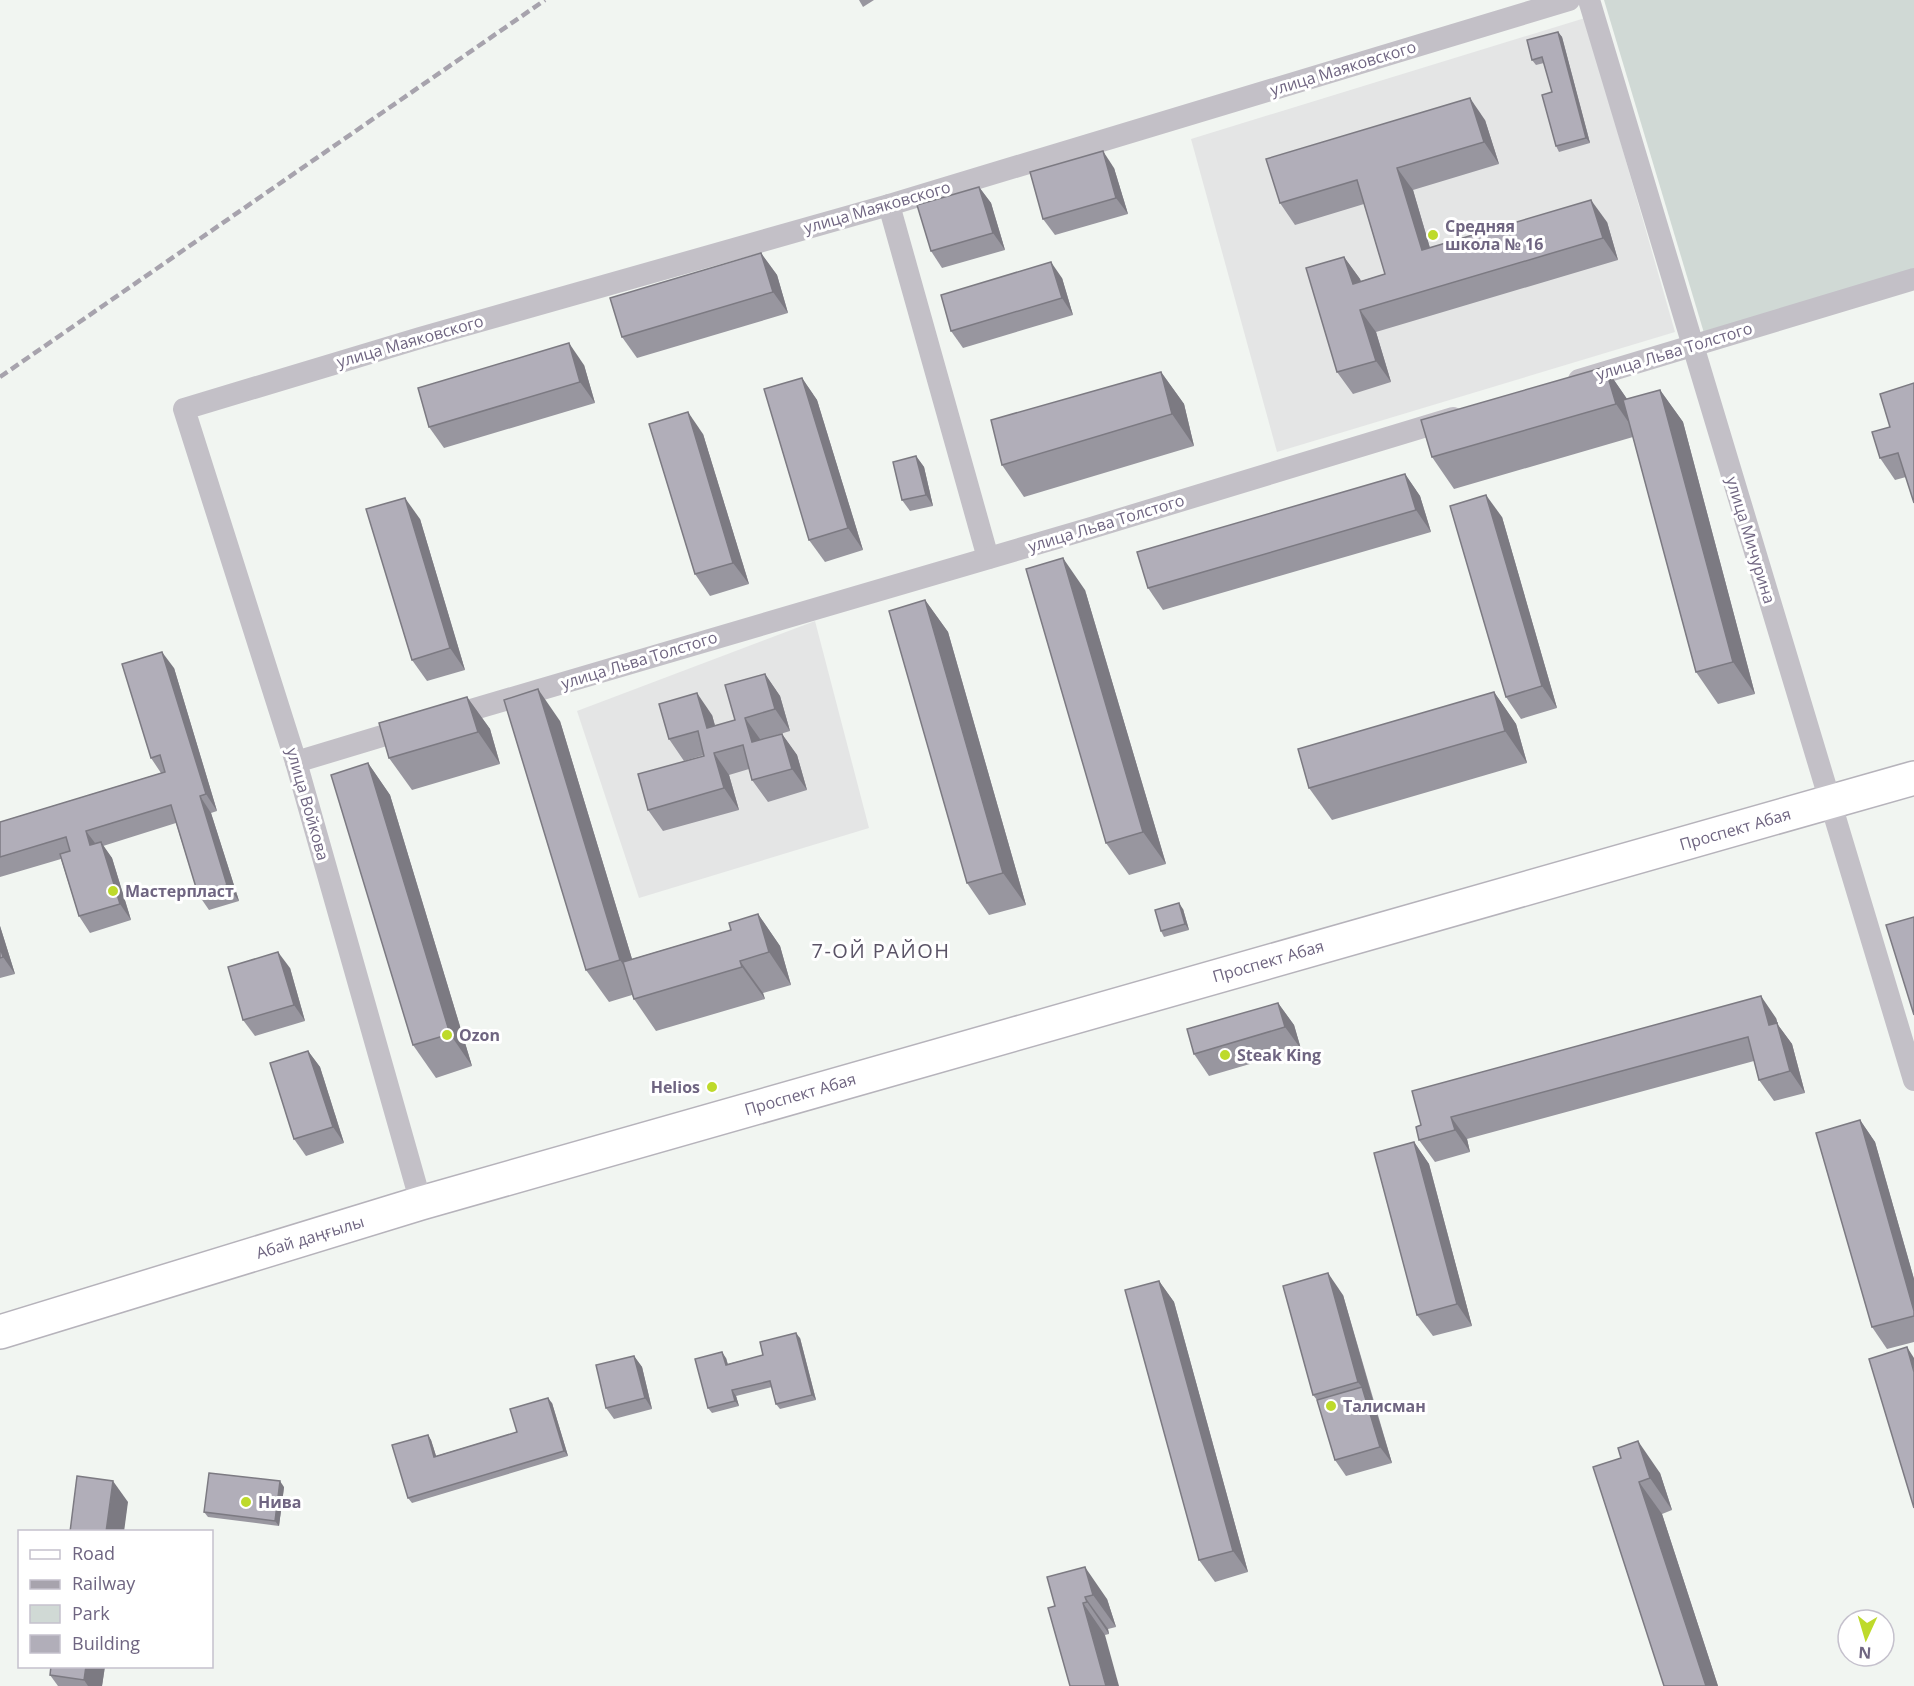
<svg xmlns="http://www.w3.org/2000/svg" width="1914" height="1686" font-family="'Open Sans',sans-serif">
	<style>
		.built { fill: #e4e5e5 }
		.green { fill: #d0d9d5 }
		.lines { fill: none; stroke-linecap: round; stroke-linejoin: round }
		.primary-casing { stroke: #b6b3bb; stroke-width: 36 }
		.street { stroke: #c3c0c7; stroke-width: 22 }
		.primary { stroke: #fff; stroke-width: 33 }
		.rail { stroke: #a7a3ad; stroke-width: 4.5; stroke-dasharray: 9 4.5; stroke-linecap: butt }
		.wall { fill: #98969f }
		.shaded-wall { fill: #7c7a82 }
		.building { fill: #b1aeb9; stroke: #7c7a82; stroke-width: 1.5 }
		.poi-dot { fill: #beda2b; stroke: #fff; stroke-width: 2 }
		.labels { text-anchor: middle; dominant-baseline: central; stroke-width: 6; stroke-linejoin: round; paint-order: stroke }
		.street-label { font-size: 16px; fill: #6f6581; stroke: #fff }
		.poi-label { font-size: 16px; font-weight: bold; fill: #6f6581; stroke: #fff; text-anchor: start }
		.quarter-label { font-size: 20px; letter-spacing: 1.5px; fill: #5a5366; stroke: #fff }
	</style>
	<rect width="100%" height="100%" fill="#f1f5f1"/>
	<g class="built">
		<polygon points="1585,18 1675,332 1277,452 1191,139"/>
		<polygon points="815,621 869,828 639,898 577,711"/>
	</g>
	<polygon class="green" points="1604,0 1914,0 1914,270 1704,333"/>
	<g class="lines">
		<defs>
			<polyline id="primary" points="0,1332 421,1203 1914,778"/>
		</defs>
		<use href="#primary" class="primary-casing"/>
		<g class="street">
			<polyline points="1589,0 1914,1080"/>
			<polyline points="889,205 988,558"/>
			<polyline points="1579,380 1914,279"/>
			<polyline points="447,717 1091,528 1453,418"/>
			<polyline points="296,762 412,727"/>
			<polyline points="421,1203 296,762 184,409 420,338 889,205 1569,0"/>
		</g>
		<use href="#primary" class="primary"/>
		<polyline class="rail" points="0,377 545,0"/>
	</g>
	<g class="wall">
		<polygon points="859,0 874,0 863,7"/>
		<polygon points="1558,32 1562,37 1590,143 1559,152 1556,146 1552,92 1544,63 1536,65 1532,60"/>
		<polygon points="1485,120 1499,164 1413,190 1430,248 1607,222 1618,260 1376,332 1391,382 1353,394 1337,372 1344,257 1360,279 1361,281 1385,274 1364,204 1295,225 1280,203"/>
		<polygon points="1114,168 1128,214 1055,235 1043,219"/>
		<polygon points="979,187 991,203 1005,250 942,268 931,251"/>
		<polygon points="761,253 777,275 788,313 637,358 622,337"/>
		<polygon points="1062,278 1073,315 963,348 951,331"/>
		<polygon points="584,365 595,403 444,448 429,427"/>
		<polygon points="1605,367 1627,399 1660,390 1683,422 1755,694 1718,704 1696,672 1633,437 1454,489 1432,457"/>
		<polygon points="1161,372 1184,404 1194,446 1024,497 1002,465"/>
		<polygon points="802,378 817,400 863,550 825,562 809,540"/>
		<polygon points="1890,427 1906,477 1895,480 1880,458"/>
		<polygon points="703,434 749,584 710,596 695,574"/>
		<polygon points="916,456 924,467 933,506 910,511 902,500"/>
		<polygon points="1405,474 1420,496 1431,532 1163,610 1148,588"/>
		<polygon points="1502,517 1557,708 1521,719 1506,697"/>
		<polygon points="420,519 465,670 427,681 412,660"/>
		<polygon points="1085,590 1166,864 1129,875 1106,843"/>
		<polygon points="925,600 948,632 1026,905 989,915 967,883"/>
		<polygon points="174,668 217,811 211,813 239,901 209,910 198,894 176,823 103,846 112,858 131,920 90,933 79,916 61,859 0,877 0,822 161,773 151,758"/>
		<polygon points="765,674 780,696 790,731 760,740 782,734 797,755 807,790 768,802 752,780 749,769 729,775 739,810 663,831 648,810 704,756 704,755 684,761 669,739 712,715 715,726 735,720"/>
		<polygon points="1494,692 1516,724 1527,763 1332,820 1309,788"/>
		<polygon points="467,697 490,729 500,764 412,790 389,758"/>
		<polygon points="560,721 632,959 731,930 758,914 780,946 791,985 763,993 765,999 656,1031 634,999 632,995 609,1002 586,970"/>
		<polygon points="368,763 390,795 472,1066 436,1078 413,1045"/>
		<polygon points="1183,909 1189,930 1164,937 1161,931"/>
		<polygon points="0,926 15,974 0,978"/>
		<polygon points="290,968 305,1021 255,1036 243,1020"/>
		<polygon points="1278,1003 1294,1025 1301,1049 1209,1076 1194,1054"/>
		<polygon points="1776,1018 1778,1025 1792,1044 1805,1093 1774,1101 1759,1080 1754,1061 1467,1139 1470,1152 1435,1162 1419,1140 1416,1127"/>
		<polygon points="308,1051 320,1067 344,1143 306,1156 294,1139"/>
		<polygon points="1860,1120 1875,1142 1914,1279 1914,1342 1887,1349 1872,1327"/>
		<polygon points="1414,1142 1429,1164 1472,1326 1433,1336 1417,1315"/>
		<polygon points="1159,1281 1174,1302 1248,1572 1215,1582 1199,1560"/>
		<polygon points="1343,1295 1392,1463 1346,1476 1335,1460 1317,1400 1313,1395"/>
		<polygon points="800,1338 816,1400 780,1409 776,1404 772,1387 736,1396 739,1406 712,1413 708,1408 726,1358 728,1364 763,1355"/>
		<polygon points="634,1356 642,1367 652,1409 614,1419 606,1408"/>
		<polygon points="552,1403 568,1456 412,1503 408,1498 428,1435 431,1440 436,1456 517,1432"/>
		<polygon points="1621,1458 1660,1473 1672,1510 1662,1514 1718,1686 1664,1686"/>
		<polygon points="284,1487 279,1526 208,1517 204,1512"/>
		<polygon points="1047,1577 1107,1599 1116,1627 1108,1629 1109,1634 1105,1635 1055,1606"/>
		<polygon points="51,1666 105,1666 102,1686 58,1686 50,1675"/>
	</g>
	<g class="shaded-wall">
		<polygon points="1558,32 1562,37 1590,143 1586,138"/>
		<polygon points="1470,98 1485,120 1499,164 1484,142"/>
		<polygon points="1103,151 1114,168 1128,214 1116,198"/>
		<polygon points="1397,168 1413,190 1437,272 1422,250"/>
		<polygon points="979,187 991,203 1005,250 993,233"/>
		<polygon points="1591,200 1607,222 1618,260 1603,238"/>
		<polygon points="761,253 777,275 788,313 773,292"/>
		<polygon points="1344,257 1360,279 1368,305 1353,284"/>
		<polygon points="1051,262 1062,278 1073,315 1062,298"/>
		<polygon points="1360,310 1376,332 1391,382 1376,361"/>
		<polygon points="569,343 584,365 595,403 580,382"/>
		<polygon points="1605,367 1627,399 1638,436 1616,404"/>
		<polygon points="1161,372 1184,404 1194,446 1172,414"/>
		<polygon points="802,378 817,400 863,550 848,528"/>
		<polygon points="1660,390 1683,422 1755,694 1733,662"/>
		<polygon points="688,412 703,434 749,584 733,563"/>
		<polygon points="916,456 924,467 933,506 926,495"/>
		<polygon points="1405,474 1420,496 1431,532 1416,510"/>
		<polygon points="1486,495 1502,517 1557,708 1542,686"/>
		<polygon points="405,498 420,519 465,670 450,648"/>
		<polygon points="1063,558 1085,590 1166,864 1143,832"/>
		<polygon points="925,600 948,632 1026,905 1003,873"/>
		<polygon points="162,652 174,668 217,811 206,794"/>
		<polygon points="765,674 780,696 790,731 775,709"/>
		<polygon points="538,689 560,721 642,992 620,960"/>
		<polygon points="1494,692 1516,724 1527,763 1505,731"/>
		<polygon points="697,693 712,715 722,750 707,728"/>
		<polygon points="467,697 490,729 500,764 478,732"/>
		<polygon points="745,718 760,739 767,764 752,742"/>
		<polygon points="782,734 797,755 807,790 792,769"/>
		<polygon points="714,753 729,775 739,810 724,788"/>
		<polygon points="368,763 390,795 472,1066 450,1034"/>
		<polygon points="200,796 211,813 239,901 227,885"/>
		<polygon points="86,831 98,847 90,845"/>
		<polygon points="101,842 112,858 131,920 120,904"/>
		<polygon points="1179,903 1183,909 1189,930 1185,924"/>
		<polygon points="758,914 780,946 791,985 769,952"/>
		<polygon points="0,926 15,974 3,957 0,947"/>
		<polygon points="278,952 290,968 305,1021 294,1005"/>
		<polygon points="740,961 763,993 765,999 742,967"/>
		<polygon points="1761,996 1776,1018 1778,1025 1792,1044 1805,1093 1790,1071 1769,1025"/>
		<polygon points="1278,1003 1294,1025 1301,1049 1285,1027"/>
		<polygon points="308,1051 320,1067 344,1143 333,1127"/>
		<polygon points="1451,1117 1467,1139 1470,1152 1455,1130"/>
		<polygon points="1860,1120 1875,1142 1914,1279 1914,1311"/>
		<polygon points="1414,1142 1429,1164 1472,1326 1457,1304"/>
		<polygon points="1328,1273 1343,1295 1374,1404 1358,1382"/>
		<polygon points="1159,1281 1174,1302 1248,1572 1233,1551"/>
		<polygon points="796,1333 800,1338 816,1400 812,1395"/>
		<polygon points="1907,1347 1914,1358 1914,1372"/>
		<polygon points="722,1352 726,1358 729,1370 726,1365"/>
		<polygon points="634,1356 642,1367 652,1409 645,1398"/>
		<polygon points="1362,1387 1374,1404 1392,1463 1380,1447"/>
		<polygon points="732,1390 736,1396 739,1406 735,1401"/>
		<polygon points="548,1398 552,1403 568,1456 564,1451"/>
		<polygon points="428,1435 431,1440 438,1462 434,1457"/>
		<polygon points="1638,1441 1660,1473 1672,1510 1650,1478"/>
		<polygon points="113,1481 128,1502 124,1532 106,1532"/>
		<polygon points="280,1481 284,1487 279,1526 275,1521"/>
		<polygon points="1639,1482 1662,1514 1718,1686 1706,1686"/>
		<polygon points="1085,1567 1107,1599 1116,1627 1093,1595"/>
		<polygon points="1085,1597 1108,1629 1109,1634 1087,1602"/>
		<polygon points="1083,1603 1105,1635 1119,1686 1106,1686"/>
		<polygon points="86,1666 105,1666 102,1686 88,1686 84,1680"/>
	</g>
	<g class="building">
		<polygon points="1558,32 1586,138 1556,146 1542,95 1552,92 1542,57 1532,60 1527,40"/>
		<polygon points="1470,98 1484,142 1397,168 1422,250 1591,200 1603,238 1360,310 1376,361 1337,372 1306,268 1344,257 1353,284 1385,274 1357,180 1280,203 1266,159"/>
		<polygon points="1103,151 1116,198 1043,219 1030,172"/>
		<polygon points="979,187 993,233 931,251 917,205"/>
		<polygon points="761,253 773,292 622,337 610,298"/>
		<polygon points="1051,262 1062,298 951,331 941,295"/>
		<polygon points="569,343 580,382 429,427 418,388"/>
		<polygon points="1605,367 1616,404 1432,457 1421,420"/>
		<polygon points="1161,372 1172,414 1002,465 991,420"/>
		<polygon points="802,378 848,528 809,540 764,389"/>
		<polygon points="1914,383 1914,503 1898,453 1880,458 1872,432 1890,427 1880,394"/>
		<polygon points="1660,390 1733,662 1696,672 1623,400"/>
		<polygon points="688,412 733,563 695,574 649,424"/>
		<polygon points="916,456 926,495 902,500 893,462"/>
		<polygon points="1405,474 1416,510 1148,588 1137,552"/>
		<polygon points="1486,495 1542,686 1506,697 1450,506"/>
		<polygon points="405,498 450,648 412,660 366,509"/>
		<polygon points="1063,558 1143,832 1106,843 1026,569"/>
		<polygon points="925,600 1003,873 967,883 889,611"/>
		<polygon points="162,652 206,794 200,796 227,885 198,894 171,805 86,831 90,845 101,842 120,904 79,916 60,854 70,851 66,837 0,857 0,822 165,772 160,755 151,758 122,664"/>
		<polygon points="765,674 775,709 745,718 752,742 782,734 792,769 752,780 743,745 714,753 724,788 648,810 638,774 704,756 698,731 669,739 659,704 697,693 707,728 735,720 725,685"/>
		<polygon points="538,689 620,960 586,970 504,700"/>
		<polygon points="1494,692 1505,731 1309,788 1298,749"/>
		<polygon points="467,697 478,732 389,758 379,723"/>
		<polygon points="368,763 450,1034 413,1045 331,775"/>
		<polygon points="1179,903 1185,924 1161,931 1155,910"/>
		<polygon points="758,914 769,952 740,961 742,967 634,999 623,962 731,930 729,923"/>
		<polygon points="1914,917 1914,1015 1886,925"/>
		<polygon points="0,947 3,957 0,958"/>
		<polygon points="278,952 294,1005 243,1020 228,967"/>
		<polygon points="1761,996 1769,1025 1777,1023 1790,1071 1759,1080 1748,1037 1451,1117 1455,1130 1419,1140 1416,1127 1421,1125 1412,1091"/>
		<polygon points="1278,1003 1285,1027 1194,1054 1187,1029"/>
		<polygon points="308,1051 333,1127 294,1139 270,1063"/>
		<polygon points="1860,1120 1914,1311 1914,1316 1872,1327 1816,1133"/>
		<polygon points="1414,1142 1457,1304 1417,1315 1374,1153"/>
		<polygon points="1328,1273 1358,1382 1313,1395 1283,1286"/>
		<polygon points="1159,1281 1233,1551 1199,1560 1125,1290"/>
		<polygon points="796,1333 812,1395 776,1404 770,1381 732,1390 735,1401 708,1408 695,1359 722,1352 726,1365 763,1355 760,1342"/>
		<polygon points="1907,1347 1914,1372 1914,1508 1869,1359"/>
		<polygon points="634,1356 645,1398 606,1408 596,1365"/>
		<polygon points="1362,1387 1380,1447 1335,1460 1317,1400"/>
		<polygon points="548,1398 564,1451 408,1498 392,1445 428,1435 434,1457 517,1432 510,1409"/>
		<polygon points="1638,1441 1650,1478 1639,1482 1706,1686 1664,1686 1593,1467 1621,1458 1618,1448"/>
		<polygon points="209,1473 280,1481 275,1521 204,1512"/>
		<polygon points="77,1476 113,1481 106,1532 70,1532"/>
		<polygon points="1085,1567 1093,1595 1085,1597 1087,1602 1083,1603 1106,1686 1070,1686 1048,1608 1055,1606 1047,1577"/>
		<polygon points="51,1666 86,1666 84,1680 50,1675"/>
	</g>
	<g class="poi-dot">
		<circle cx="1433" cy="235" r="6"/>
		<circle cx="113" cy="891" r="6"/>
		<circle cx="447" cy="1035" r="6"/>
		<circle cx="1225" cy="1055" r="6"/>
		<circle cx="712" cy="1087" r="6"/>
		<circle cx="1331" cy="1406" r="6"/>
		<circle cx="246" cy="1502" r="6"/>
	</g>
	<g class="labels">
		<g class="street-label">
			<text transform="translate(1343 68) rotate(-17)">улица Маяковского</text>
			<text transform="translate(877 207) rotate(-16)">улица Маяковского</text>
			<text transform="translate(410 341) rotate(-16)">улица Маяковского</text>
			<text transform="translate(1674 351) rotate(-17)">улица Льва Толстого</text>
			<text transform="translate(1106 523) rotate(-17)">улица Льва Толстого</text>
			<text transform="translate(1751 540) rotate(73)">улица Мичурина</text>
			<text transform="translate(639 660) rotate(-17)">улица Льва Толстого</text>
			<text transform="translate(308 804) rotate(74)">улица Войкова</text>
			<text transform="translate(1735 829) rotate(-16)">Проспект Абая</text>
			<text transform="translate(1268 961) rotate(-16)">Проспект Абая</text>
			<text transform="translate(800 1094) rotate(-16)">Проспект Абая</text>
			<text transform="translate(310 1237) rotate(-17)">Абай даңғылы</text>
		</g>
		<g class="poi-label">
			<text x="1445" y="226">Средняя<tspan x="1445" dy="18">школа № 16</tspan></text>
			<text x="125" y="891">Мастерпласт</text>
			<text x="459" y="1035">Ozon</text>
			<text x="1237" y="1055">Steak King</text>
			<text x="700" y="1087" text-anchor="end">Helios</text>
			<text x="1343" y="1406">Талисман</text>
			<text x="258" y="1502">Нива</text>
		</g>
		<g class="quarter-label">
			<text x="881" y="950">7-ОЙ РАЙОН</text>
		</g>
	</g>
	<rect x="18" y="1530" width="195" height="138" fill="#ffffff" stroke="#c5c1cd" stroke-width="1.5"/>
	<rect x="30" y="1550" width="30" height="9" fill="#ffffff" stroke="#c5c1cd" stroke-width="1.5"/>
	<text x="72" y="1560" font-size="18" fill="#6f6581">Road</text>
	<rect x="30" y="1580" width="30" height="9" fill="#a7a3ad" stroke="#c5c1cd" stroke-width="1.5"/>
	<text x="72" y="1590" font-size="18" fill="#6f6581">Railway</text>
	<rect x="30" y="1605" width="30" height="18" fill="#d0d9d5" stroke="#c5c1cd" stroke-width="1.5"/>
	<text x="72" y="1620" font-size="18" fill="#6f6581">Park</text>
	<rect x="30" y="1635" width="30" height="18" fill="#b1aeb9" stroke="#c5c1cd" stroke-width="1.5"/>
	<text x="72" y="1650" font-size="18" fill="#6f6581">Building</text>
	<g transform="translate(1866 1638) rotate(184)"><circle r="28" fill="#ffffff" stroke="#c5c1cd" stroke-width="1.5"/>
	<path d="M0-4.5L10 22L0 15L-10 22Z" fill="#beda2b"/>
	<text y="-9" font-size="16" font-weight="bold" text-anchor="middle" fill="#6f6581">N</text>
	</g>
</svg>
